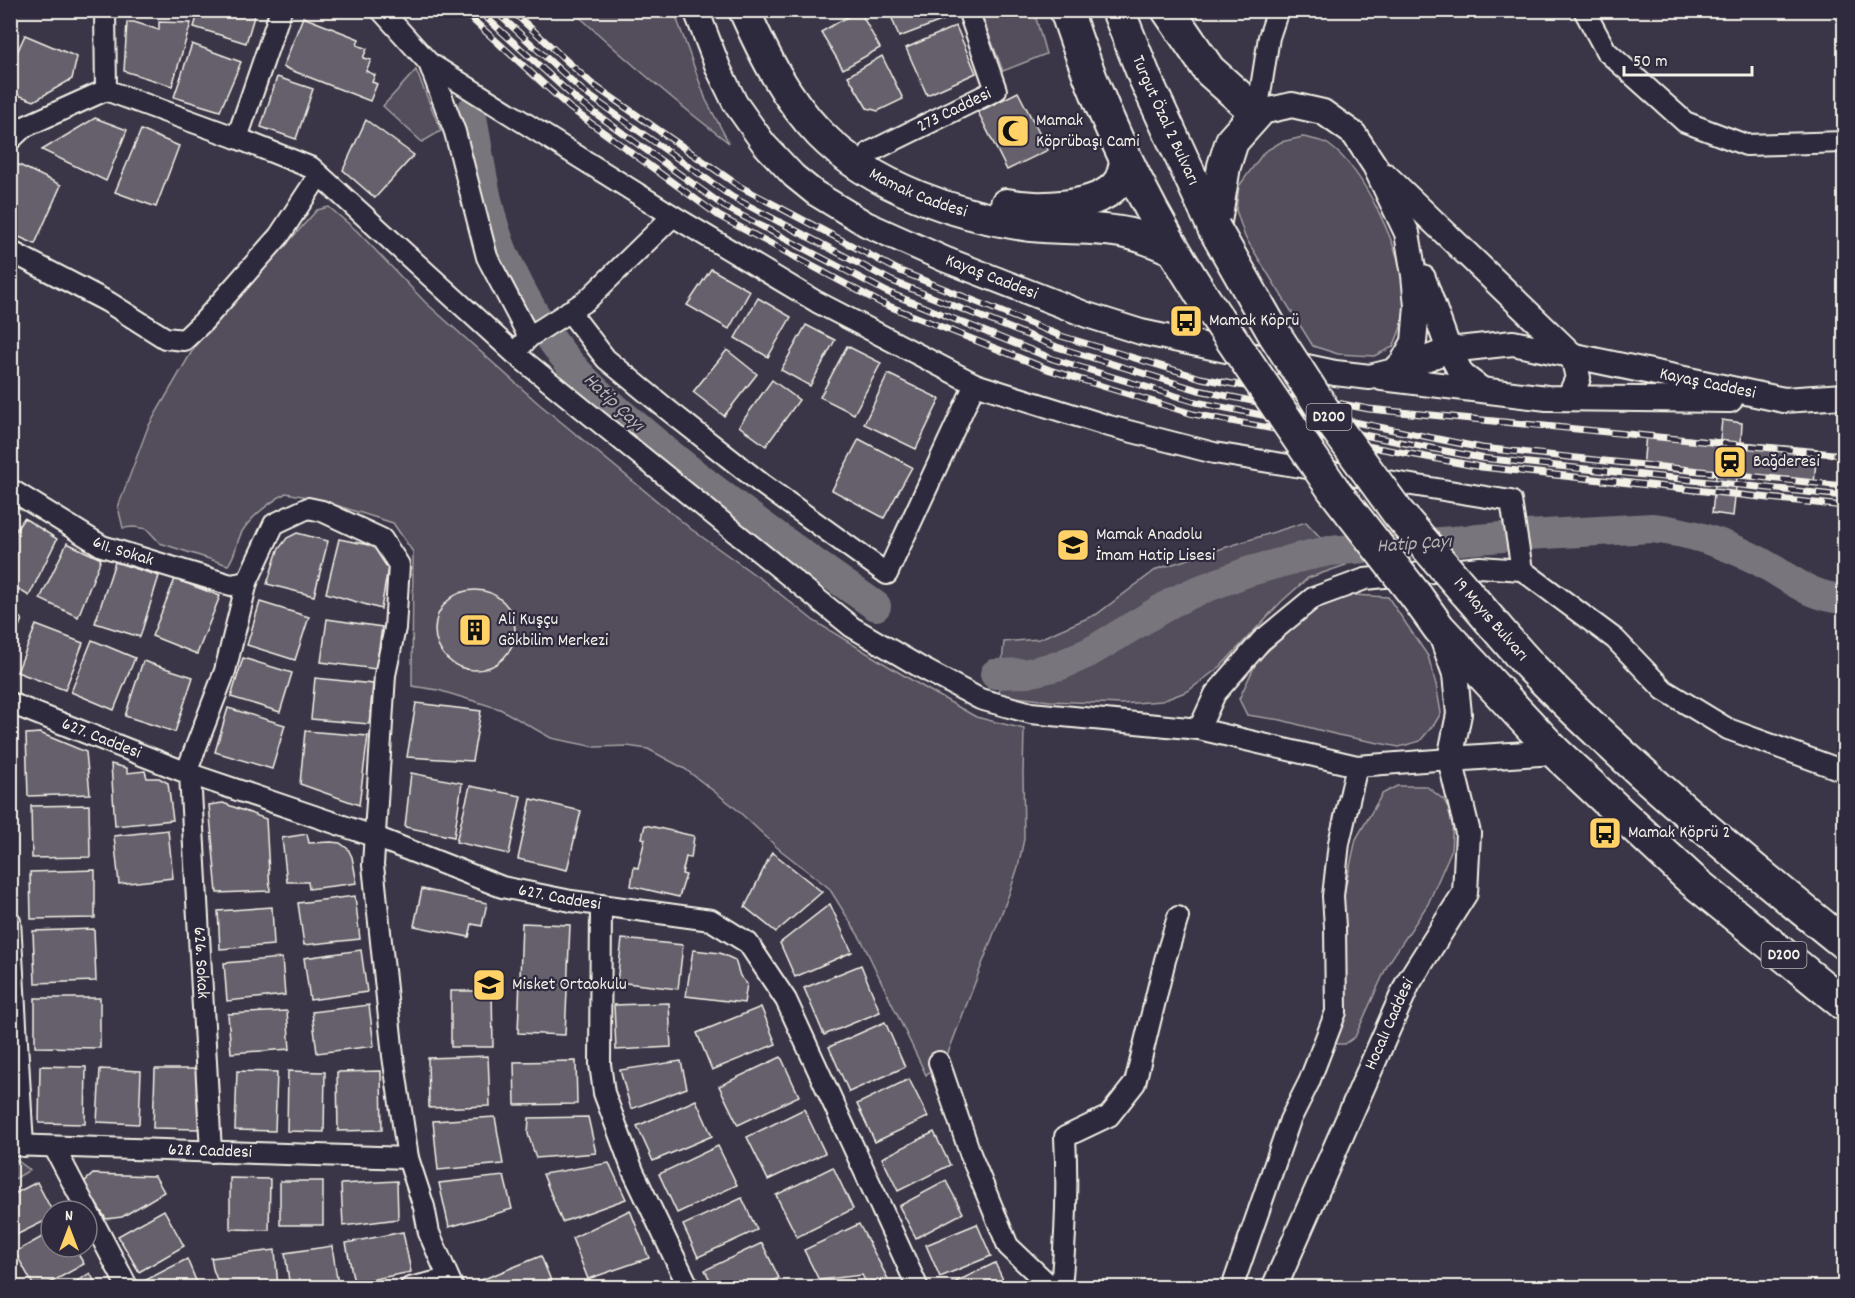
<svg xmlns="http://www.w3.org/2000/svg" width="1855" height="1298" font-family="Dekko,sans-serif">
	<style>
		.green { fill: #534e5c; stroke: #a4a0a2; stroke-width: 1.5 }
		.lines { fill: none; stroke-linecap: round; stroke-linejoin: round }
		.river { stroke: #78747b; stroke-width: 30 }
		.building { fill: #65616c; stroke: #f4f1e8; stroke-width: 1.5 }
		.minor-casing { stroke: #f4f1e8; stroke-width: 24 }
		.tertiary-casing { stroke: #f4f1e8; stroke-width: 28 }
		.primary-casing { stroke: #f4f1e8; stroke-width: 34 }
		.trunk-casing { stroke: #f4f1e8; stroke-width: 36 }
		.minor { stroke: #2f2a3d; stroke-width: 20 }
		.tertiary { stroke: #2f2a3d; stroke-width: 24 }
		.primary { stroke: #2f2a3d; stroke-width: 30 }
		.trunk { stroke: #2f2a3d; stroke-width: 32 }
		.rail-casing { stroke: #f4f1e8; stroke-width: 7 }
		.rail { stroke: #2f2a3d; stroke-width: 4.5; stroke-dasharray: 14; stroke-linecap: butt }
		.trunk-bridge-casing { stroke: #f4f1e8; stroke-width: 36; stroke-linecap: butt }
		.trunk-bridge { stroke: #2f2a3d; stroke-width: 32 }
		.labels { text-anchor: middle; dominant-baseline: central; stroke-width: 4.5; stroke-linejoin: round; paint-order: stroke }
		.shield { fill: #2f2a3d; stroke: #b9b5b5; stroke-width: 1.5 }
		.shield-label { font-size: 16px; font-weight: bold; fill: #f4f1e8 }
		.street-label { font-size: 18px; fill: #f4f1e8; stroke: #2f2a3d }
		.poi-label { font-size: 18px; fill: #f4f1e8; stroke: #2f2a3d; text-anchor: start }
		.water-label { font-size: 20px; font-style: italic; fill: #b6b2b2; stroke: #2f2a3d }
	</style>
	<rect width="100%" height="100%" fill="#3b3647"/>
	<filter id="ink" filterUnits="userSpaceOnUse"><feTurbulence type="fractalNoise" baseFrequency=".0167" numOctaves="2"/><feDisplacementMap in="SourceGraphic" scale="12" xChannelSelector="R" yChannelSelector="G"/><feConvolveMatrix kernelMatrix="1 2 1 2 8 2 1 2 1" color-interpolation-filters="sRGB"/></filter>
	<g filter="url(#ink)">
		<g class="green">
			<path d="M 573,11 L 674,11 L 706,100 L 729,143 C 675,102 623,57 573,11 Z"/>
			<polygon points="980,11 1034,11 1046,54 1003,71"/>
			<polygon points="416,70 441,131 422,142 383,106"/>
			<path d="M 1303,137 C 1311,139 1323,140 1329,145 C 1365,170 1399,248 1405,290 C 1408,310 1401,329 1393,347 L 1374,356 L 1338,354 L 1313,346 L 1245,237 L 1236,210 L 1239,186 L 1264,152 L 1281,142 Z"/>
			<path d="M 329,207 L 357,231 L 425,302 L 538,403 L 691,529 L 765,582 L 814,621 L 918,684 L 976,717 L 1024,729 L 1023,773 L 1024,839 L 1018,867 L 1009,894 L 948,1053 L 926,1075 L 862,941 L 829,888 L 779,849 L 733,806 L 685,769 L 648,749 L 627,746 L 595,747 L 551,738 L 500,709 L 438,690 L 412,686 L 413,552 L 393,523 L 313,498 L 286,493 C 269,503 254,514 243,530 C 236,541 237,553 228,565 L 160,543 L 147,529 L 134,527 L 123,528 L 118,507 L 148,427 L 195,346 L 317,210 Z"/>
			<polygon points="1306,522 1346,565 1308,578 1281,602 1221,666 1188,691 1162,701 1121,704 1050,701 999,695 1004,642 1039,639 1097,614 1157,569"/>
			<polygon points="1353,595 1388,597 1428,656 1436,684 1441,713 1435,723 1420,741 1399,747 1338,735 1281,720 1247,715 1239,699 1257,661 1318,605"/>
			<polygon points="1397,786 1426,786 1444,800 1453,817 1451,851 1428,904 1388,964 1355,1037 1345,1044 1336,1044 1342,1015 1344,893 1356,839 1382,794"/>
			<polygon points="10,1159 15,1159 30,1170 11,1181"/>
		</g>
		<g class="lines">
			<g class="river">
				<path d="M 471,111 C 480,160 485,210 505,257 C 520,290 539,325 562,354 C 585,383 613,406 641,430 C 715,494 796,550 876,606"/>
				<path d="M 995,674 L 1028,673 L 1061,665 L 1090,652 L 1173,602 L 1197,591 L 1247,572 L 1301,557 L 1329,551 L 1527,535 L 1652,528 C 1690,532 1724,543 1757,560 C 1788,576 1808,597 1844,599"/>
			</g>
		</g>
		<g class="building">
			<polygon points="199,10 256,10 246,43 194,27"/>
			<polygon points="810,10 828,10 812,17"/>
			<polygon points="859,10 880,48 843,69 821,32"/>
			<polygon points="889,10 946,10 949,18 899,37"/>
			<polygon points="303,17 359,39 357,45 367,49 363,58 371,60 366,71 375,75 372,82 377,84 370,101 283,67"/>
			<polygon points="127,22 134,22 159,30 159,22 191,23 172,86 124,71"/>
			<polygon points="956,26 976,73 927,95 906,48"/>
			<polygon points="10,31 17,34 10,49"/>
			<polygon points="25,35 77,57 72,79 34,101 10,92 10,68"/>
			<polygon points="192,44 241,62 220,111 174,97"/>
			<polygon points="882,56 903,99 878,111 867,108 848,76"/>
			<polygon points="277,77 313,89 296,139 261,127"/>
			<polygon points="1018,92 1048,150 1007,170 978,112"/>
			<polygon points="95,118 127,130 106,181 42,150"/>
			<polygon points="366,120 414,155 375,198 343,170"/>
			<polygon points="141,130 179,146 156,207 115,192"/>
			<polygon points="17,164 61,185 35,244 10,233 10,171"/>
			<polygon points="711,269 750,291 729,329 687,305"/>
			<polygon points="758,298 791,317 768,357 735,338"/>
			<polygon points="806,325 835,340 810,386 781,370"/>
			<polygon points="847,346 881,363 854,414 820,397"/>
			<polygon points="727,350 757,374 724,416 693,392"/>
			<polygon points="888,374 940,399 916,449 864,424"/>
			<polygon points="772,380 799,400 766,446 739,426"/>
			<polygon points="1722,420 1742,423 1741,442 1817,449 1814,484 1737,477 1733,516 1712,513 1716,475 1643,469 1646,434 1720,440"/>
			<polygon points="859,439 912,467 884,518 832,490"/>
			<polygon points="24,518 57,539 29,596 10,584 10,539"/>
			<polygon points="297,533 328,541 314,596 267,584 278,550 287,538"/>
			<polygon points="339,539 374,546 382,559 388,568 381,609 326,593"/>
			<polygon points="67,543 101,559 78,617 40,599"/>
			<polygon points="115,562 159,576 140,637 95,623"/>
			<polygon points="175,579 220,596 197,654 152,636"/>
			<circle cx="475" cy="630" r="40"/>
			<polygon points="260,602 309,617 295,660 247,645"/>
			<polygon points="10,612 22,619 10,649"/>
			<polygon points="327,619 382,627 376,669 321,662"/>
			<polygon points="36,625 83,643 65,690 17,672"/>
			<polygon points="92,640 135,658 114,710 71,692"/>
			<polygon points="243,658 292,673 280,712 231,697"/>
			<polygon points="143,661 193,677 175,732 125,716"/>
			<polygon points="315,678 373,684 369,724 311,719"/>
			<polygon points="416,703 481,711 472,761 407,757"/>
			<polygon points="228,708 285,725 272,769 215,752"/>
			<polygon points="305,731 368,736 359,805 300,784"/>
			<polygon points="40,733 86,752 90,794 28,796 26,734"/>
			<polygon points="111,764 127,768 127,773 145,771 147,778 159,778 168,783 173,820 115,826"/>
			<polygon points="411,773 462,783 454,837 405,827"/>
			<polygon points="470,786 521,796 509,854 456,842"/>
			<polygon points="531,799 581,811 567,870 518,859"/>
			<polygon points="223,803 266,819 270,891 217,893 209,805"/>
			<polygon points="89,805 90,857 32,858 31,806"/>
			<polygon points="645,825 694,836 691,858 686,857 682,874 686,875 679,897 631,886 634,867 638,868 645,839 642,838"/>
			<polygon points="168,830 173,878 119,884 114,836"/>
			<polygon points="307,834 309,843 331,842 340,843 348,849 352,857 357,883 309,889 308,882 287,882 282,838"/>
			<polygon points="772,852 822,892 776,932 745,907"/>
			<polygon points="95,870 95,918 31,919 30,872"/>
			<polygon points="422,889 487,903 482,926 472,924 469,937 414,926"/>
			<polygon points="355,896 360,939 304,945 298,903"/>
			<polygon points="830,904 852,952 795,977 780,943"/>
			<polygon points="272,907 274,945 220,949 218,911"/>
			<polygon points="522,923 570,925 565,1035 518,1033"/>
			<polygon points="94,929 96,981 35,983 33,931"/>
			<polygon points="622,939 683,945 678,989 617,982"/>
			<polygon points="361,950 367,992 310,1000 304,958"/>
			<polygon points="693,950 720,953 735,960 740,976 747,984 744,1003 686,996"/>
			<polygon points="282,958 285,995 227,1001 224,963"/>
			<polygon points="861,965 880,1012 824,1035 804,988"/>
			<polygon points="451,991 492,991 493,1047 451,1047"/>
			<polygon points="35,998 100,998 100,1048 35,1047"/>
			<polygon points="669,1003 671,1047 616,1050 614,1005"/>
			<polygon points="369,1005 374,1046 317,1053 312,1012"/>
			<polygon points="761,1007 776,1044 712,1070 697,1033"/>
			<polygon points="287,1011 290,1049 231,1053 228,1014"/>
			<polygon points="885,1022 905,1067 849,1092 829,1047"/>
			<polygon points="488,1056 490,1106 429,1108 428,1058"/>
			<polygon points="781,1057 799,1096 738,1125 719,1086"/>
			<polygon points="576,1061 577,1104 515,1105 514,1062"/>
			<polygon points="681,1061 687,1088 631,1109 620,1070"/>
			<polygon points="40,1066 86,1067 85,1124 39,1123"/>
			<polygon points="100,1069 141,1071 139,1124 97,1122"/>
			<polygon points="155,1069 197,1069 199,1129 153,1128"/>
			<polygon points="237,1071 277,1072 275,1131 235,1130"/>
			<polygon points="288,1071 325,1072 324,1132 287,1131"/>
			<polygon points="381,1071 382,1130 338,1131 337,1072"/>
			<polygon points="909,1079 928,1117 875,1142 857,1104"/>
			<polygon points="696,1100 712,1136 653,1161 637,1126"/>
			<polygon points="804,1109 825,1153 768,1180 747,1137"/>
			<polygon points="495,1117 503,1164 438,1170 433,1121"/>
			<polygon points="588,1117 596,1153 536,1158 528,1134 529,1118"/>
			<polygon points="934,1132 950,1165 898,1191 882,1158"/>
			<polygon points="718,1146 737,1185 677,1213 659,1174"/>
			<polygon points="609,1163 626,1199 562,1222 543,1174"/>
			<polygon points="833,1167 853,1209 797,1237 776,1195"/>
			<polygon points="93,1174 155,1176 164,1192 122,1217 106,1219 83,1183"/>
			<polygon points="504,1176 512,1209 449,1227 439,1183"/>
			<polygon points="230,1178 270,1179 269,1230 230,1229"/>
			<rect x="280" y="1181" width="43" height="44"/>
			<polygon points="397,1181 398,1219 343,1226 341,1184"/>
			<polygon points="946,1181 963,1213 916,1238 899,1206"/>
			<polygon points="37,1182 52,1211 51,1218 10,1238 10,1196"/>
			<polygon points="742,1198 757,1230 698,1257 683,1225"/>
			<polygon points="164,1210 184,1246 139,1272 118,1236"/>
			<polygon points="630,1210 649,1258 588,1279 572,1238"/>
			<polygon points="859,1224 888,1279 866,1282 862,1275 819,1280 804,1250"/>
			<polygon points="977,1224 991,1256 940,1277 926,1245"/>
			<polygon points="51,1232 51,1247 74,1247 84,1264 41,1288 35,1288 15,1252"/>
			<polygon points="403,1232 411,1272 354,1283 346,1243"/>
			<polygon points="762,1243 779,1278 758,1288 714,1288 705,1270"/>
			<polygon points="332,1246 338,1285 320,1288 290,1288 285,1253"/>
			<polygon points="275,1250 278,1288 220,1288 213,1269 211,1258"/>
			<polygon points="541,1256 554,1288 481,1288 479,1281"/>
			<polygon points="187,1259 199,1288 147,1288 144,1281"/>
			<polygon points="995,1263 1007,1288 943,1288"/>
			<polygon points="90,1273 98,1288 66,1288"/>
		</g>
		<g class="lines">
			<defs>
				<g id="minor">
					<polyline points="105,10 106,90"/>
					<polyline points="381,10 429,63 455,132 487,257 529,337"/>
					<polyline points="1584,10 1606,51 1685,122 1746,145 1844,142"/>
					<polyline points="429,63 673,216 817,302 975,384 1109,426 1214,453 1511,501 1522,570 1615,639 1664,690 1728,729 1844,771"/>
					<polyline points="1257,113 1269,37 1278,10"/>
					<polyline points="237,138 281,10"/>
					<polyline points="10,140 24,127 106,90 237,138 312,168 514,353 852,627 920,667 980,699 1031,713 1199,729 1357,766 1450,759"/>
					<path id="s1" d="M 870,152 L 996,90 L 968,10"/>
					<polyline points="10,251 108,302 165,338 184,340 203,322 279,236 319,175"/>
					<polyline points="569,311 606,359 668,410 762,484 887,574 975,384"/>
					<polyline points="521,346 529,337 587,300 673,216"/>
					<path id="s2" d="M 10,489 L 102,546 L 231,585 L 247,582"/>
					<path id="s3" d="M 10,703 L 190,774 L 373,836 L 502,887 L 571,901 L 711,920 L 748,943 L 786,1000 L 918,1288"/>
					<polyline points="1199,729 1215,694 1261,641 1313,598 1365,579 1480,567 1522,570"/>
					<polyline points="186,773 225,671 247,582 274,524 308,508 322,511 382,539 399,565 395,628 385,675 373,865 393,1056 408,1158 424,1207 429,1233 453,1288"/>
					<path id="s4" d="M 190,774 L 211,1152"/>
					<polyline points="601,905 600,1064 604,1093 633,1171 689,1288"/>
					<polyline points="10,921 23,1146"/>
					<polyline points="939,1062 971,1156 1008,1246 1048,1284 1062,1288"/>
					<path id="s5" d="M 10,1145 L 408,1158"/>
					<polyline points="54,1147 128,1288"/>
					<path d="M 1061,1287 C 1066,1236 1068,1189 1065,1137 L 1109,1116 L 1135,1083 L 1165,960 L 1178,917"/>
					<polyline points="410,1288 448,1279"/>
					<polyline points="1232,1288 1290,1120 1309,1082 1336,1012 1335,927 1333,896 1339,843 1357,766"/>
				</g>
				<g id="tertiary">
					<path id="s6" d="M 696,10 L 719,70 L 735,103 L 764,144 L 794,176 L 815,193 L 866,224 L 944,259 L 1087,315 L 1141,332 L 1335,373 L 1370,377 L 1394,371 L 1402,363 L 1414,342 L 1417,306 L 1414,275 L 1407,233 L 1375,166 L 1354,134 L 1323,112 L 1292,105 L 1257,113"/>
					<polyline points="1386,176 1573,356 1578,378 1569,398"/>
					<polyline points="1423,278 1449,350 1462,375 1482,390"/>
					<path id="s7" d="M 1394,371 L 1449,350 L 1513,343 L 1784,400 L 1844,396"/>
					<polyline points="1382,378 1547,398 1730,400"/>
					<polyline points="1450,759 1555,752"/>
					<path id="s8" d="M 1274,1288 L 1408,983 L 1465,893 L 1468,833 L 1450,759 L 1459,714 L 1455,674 L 1441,635"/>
				</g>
				<g id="primary">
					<path id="s9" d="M 744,10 C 764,55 786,99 820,134 C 872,187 958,216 1030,226 C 1062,230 1094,226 1126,233 C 1142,236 1157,243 1173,250"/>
					<path d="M 1006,204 C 1036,210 1101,209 1119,181 C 1123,175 1124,165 1126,159"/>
				</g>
				<g id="trunk">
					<path d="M 1066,10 C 1099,110 1146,209 1203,297"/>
					<path id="s10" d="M 1118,10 L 1145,78 L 1214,228"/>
					<polyline points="1168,10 1209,70 1257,113 1232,141 1224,166 1214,228"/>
					<path d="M 1465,591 C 1488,617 1510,645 1534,670 C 1631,768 1737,857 1844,943"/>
					<polyline points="1416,596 1439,628 1555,752 1692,880 1844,1004"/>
				</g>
			</defs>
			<use href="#minor" class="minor-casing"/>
			<use href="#tertiary" class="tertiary-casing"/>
			<use href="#primary" class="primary-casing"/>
			<use href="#trunk" class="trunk-casing"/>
			<use href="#minor" class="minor"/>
			<use href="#tertiary" class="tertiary"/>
			<use href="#primary" class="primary"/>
			<use href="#trunk" class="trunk"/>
			<defs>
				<g id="rail">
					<polyline points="462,10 570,108 719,216 881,303 1050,370 1193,414 1481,467 1844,506"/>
					<polyline points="478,10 577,100 725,207 887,292 1053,359 1196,402 1481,458 1844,496"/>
					<polyline points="494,10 584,92 732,197 892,281 1057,347 1198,390 1482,448 1844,486"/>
					<polyline points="511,10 592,84 739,186 898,270 1061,336 1201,378 1369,409 1844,455"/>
				</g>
			</defs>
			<use href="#rail" class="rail-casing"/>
			<use href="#rail" class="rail"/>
			<defs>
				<g id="trunk-bridge">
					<polyline points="1214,228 1275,335 1326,414 1398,513 1465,591"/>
					<polyline points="1203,297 1333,489 1416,596"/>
				</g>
			</defs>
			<use href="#trunk-bridge" class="trunk-bridge-casing"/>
			<use href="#trunk-bridge" class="trunk-bridge"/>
		</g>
	</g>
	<defs>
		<symbol id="mosque-square" viewBox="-11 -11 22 22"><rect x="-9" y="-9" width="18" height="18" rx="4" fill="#ffd166" stroke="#2f2a3d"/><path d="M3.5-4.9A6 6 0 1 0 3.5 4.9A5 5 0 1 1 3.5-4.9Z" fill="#111"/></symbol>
		<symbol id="bus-square" viewBox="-11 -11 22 22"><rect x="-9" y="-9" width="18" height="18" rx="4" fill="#ffd166" stroke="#2f2a3d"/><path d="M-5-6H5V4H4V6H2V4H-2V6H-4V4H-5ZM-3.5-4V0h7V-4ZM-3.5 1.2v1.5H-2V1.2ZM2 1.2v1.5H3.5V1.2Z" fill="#111"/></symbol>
		<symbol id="station-square" viewBox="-11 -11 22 22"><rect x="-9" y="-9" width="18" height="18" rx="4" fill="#ffd166" stroke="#2f2a3d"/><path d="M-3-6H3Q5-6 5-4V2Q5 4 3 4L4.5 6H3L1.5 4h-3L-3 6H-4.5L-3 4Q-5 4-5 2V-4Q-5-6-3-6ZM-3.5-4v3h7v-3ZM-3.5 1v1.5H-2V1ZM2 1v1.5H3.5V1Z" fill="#111"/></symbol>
		<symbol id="school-square" viewBox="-11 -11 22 22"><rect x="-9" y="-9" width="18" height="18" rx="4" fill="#ffd166" stroke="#2f2a3d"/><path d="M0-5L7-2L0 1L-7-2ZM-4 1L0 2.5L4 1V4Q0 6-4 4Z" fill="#111"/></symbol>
		<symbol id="building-square" viewBox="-11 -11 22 22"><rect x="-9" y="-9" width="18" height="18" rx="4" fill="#ffd166" stroke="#2f2a3d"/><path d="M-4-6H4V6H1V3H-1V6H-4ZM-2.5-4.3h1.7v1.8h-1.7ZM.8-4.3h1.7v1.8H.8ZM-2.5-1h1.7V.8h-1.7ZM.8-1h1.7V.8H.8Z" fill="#111"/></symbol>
	</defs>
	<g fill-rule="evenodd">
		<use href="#mosque-square" x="994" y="112" width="38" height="38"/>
		<use href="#bus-square" x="1167" y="302" width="38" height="38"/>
		<use href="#station-square" x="1711" y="443" width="38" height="38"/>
		<use href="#school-square" x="1054" y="526" width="38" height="38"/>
		<use href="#building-square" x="456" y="611" width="38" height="38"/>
		<use href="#bus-square" x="1586" y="814" width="38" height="38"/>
		<use href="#school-square" x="470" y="966" width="38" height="38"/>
	</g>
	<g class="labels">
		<g class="shield">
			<rect x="1306.5" y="404" width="45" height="26" rx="4.5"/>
			<rect x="1761.5" y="942" width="45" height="26" rx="4.5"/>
		</g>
		<g class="shield-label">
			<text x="1329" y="417">D200</text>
			<text x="1784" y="955">D200</text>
		</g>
		<g class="street-label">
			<text stroke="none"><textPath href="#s1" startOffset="94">273 Caddesi</textPath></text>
			<text stroke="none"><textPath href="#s10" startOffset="120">Turgut Özal 2 Bulvarı</textPath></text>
			<text stroke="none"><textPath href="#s9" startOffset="262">Mamak Caddesi</textPath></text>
			<text stroke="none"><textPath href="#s6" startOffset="418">Kayaş Caddesi</textPath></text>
			<text stroke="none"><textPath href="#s7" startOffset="322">Kayaş Caddesi</textPath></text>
			<text stroke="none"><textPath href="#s2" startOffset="130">611. Sokak</textPath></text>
			<text transform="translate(1490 620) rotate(49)">19 Mayıs Bulvarı</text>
			<text stroke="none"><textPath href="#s3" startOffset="98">627. Caddesi</textPath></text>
			<text stroke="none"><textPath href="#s3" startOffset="584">627. Caddesi</textPath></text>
			<text stroke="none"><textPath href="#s4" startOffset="189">626. Sokak</textPath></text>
			<text stroke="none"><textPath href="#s8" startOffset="288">Hocalı Caddesi</textPath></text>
			<text stroke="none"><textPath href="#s5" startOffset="200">628. Caddesi</textPath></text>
		</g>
		<g class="poi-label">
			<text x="1036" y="121">Mamak<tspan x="1036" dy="21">Köprübaşı Cami</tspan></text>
			<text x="1209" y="321">Mamak Köprü</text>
			<text x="1753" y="462">Bağderesi</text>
			<text x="1096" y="535">Mamak Anadolu<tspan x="1096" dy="21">İmam Hatip Lisesi</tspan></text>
			<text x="498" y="620">Ali Kuşçu<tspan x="498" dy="21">Gökbilim Merkezi</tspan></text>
			<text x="1628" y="833">Mamak Köprü 2</text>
			<text x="512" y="985">Misket Ortaokulu</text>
		</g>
		<g class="water-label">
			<text transform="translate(613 403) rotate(43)">Hatip Çayı</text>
			<text transform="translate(1414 545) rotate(-4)">Hatip Çayı</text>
		</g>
	</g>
	<rect width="1855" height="1298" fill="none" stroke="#2f2a3d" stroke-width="36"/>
	<rect x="18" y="18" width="1819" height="1262" fill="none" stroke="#f4f1e8" stroke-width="2" filter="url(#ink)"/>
	<g transform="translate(69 1229)"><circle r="28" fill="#2f2a3d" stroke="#7e7a81" stroke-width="1.5"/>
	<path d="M0-4.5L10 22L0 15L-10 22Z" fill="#ffd166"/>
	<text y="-9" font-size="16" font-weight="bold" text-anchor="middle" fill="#f4f1e8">N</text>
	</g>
	<path d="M1624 66v9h128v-9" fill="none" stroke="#f4f1e8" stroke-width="3"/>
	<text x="1633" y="66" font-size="18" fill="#f4f1e8" stroke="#2f2a3d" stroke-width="4.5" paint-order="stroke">50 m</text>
</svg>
